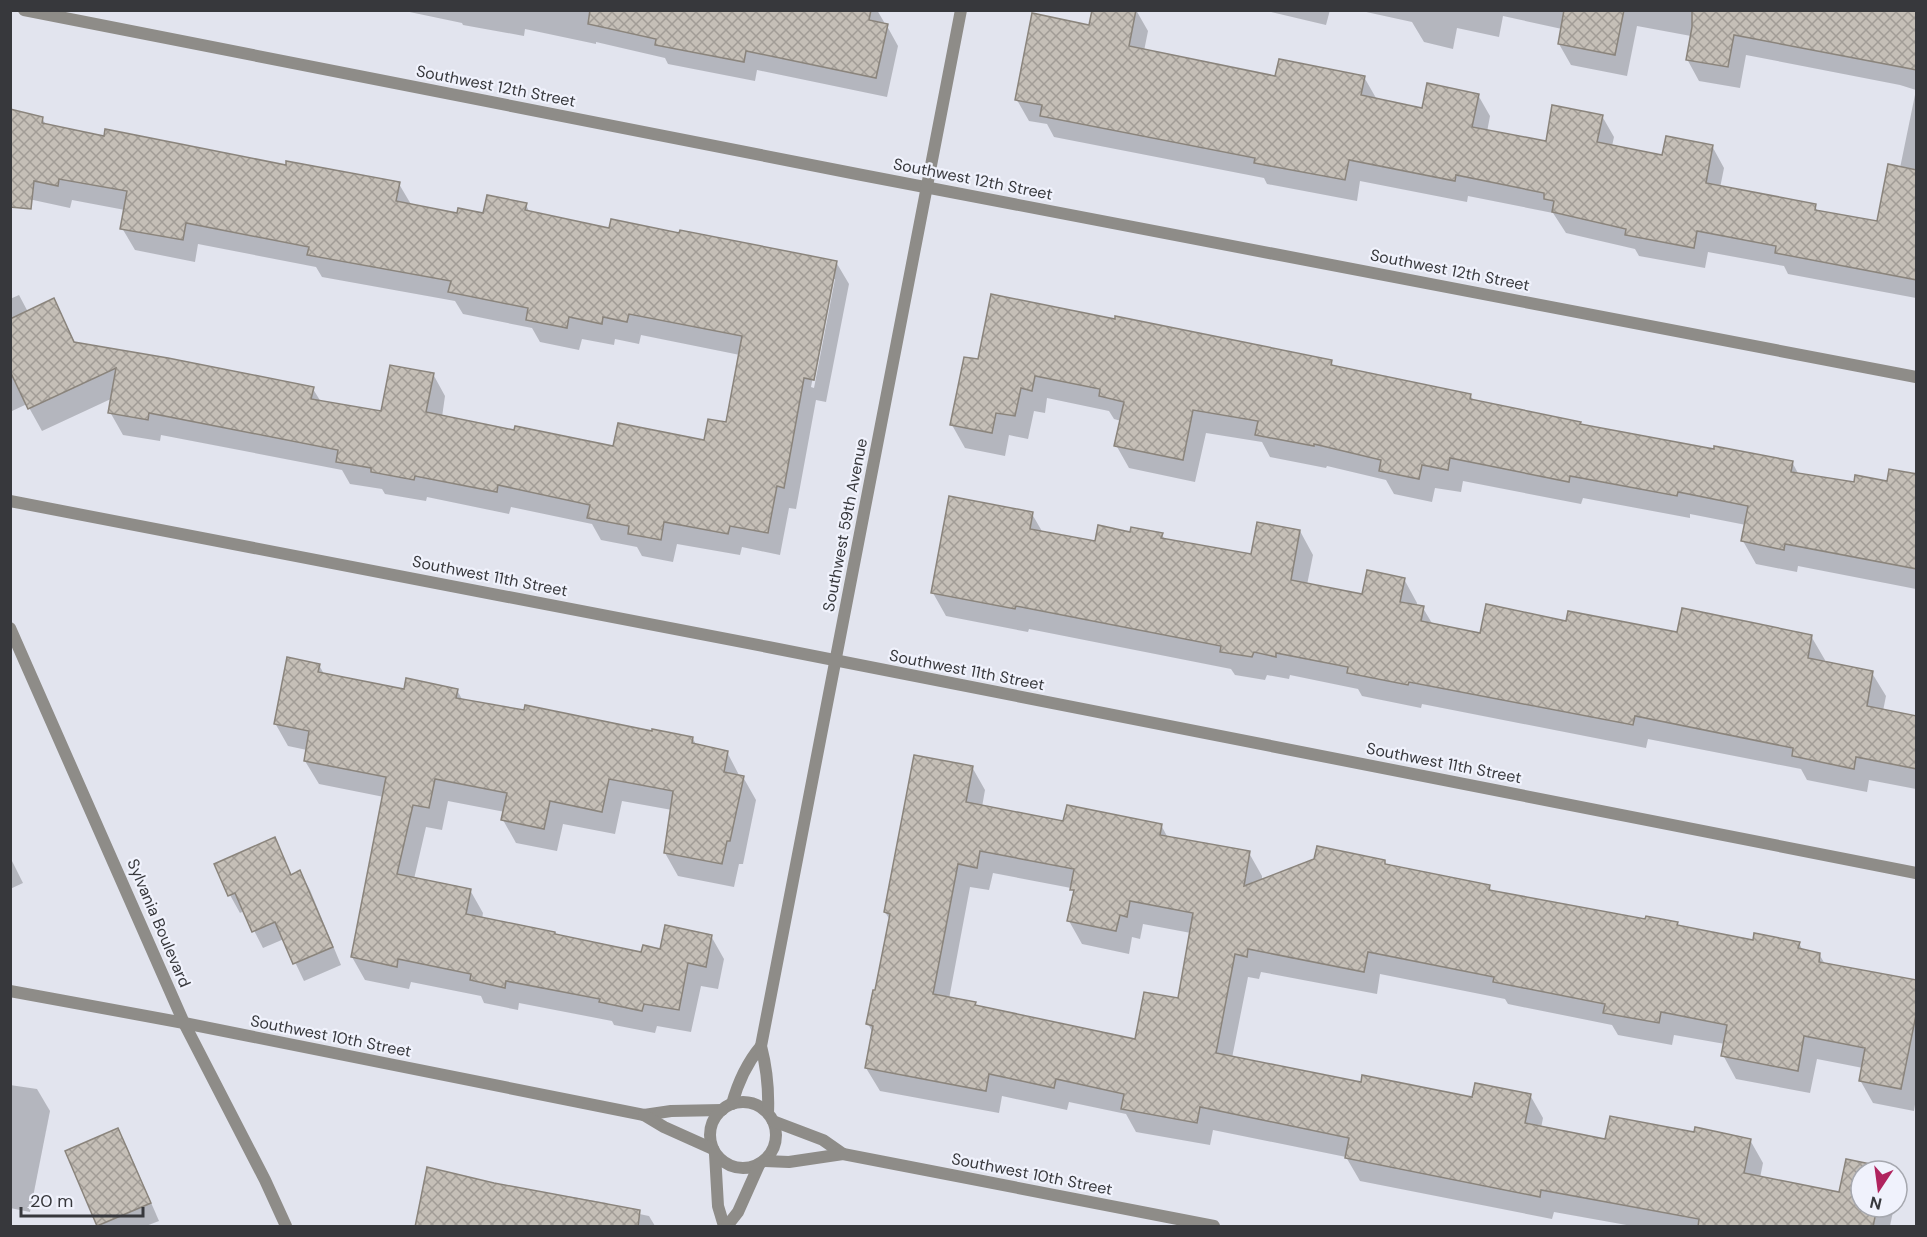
<svg xmlns="http://www.w3.org/2000/svg" width="1927" height="1237" font-family="'DM Sans',sans-serif">
	<style>
		.shadow { fill: #0003; fill-rule: evenodd }
		.building { fill: url(#building-cross-hatch); stroke: #8a847c; stroke-width: 1.5; fill-rule: evenodd }
		.lines { fill: none; stroke-linecap: round; stroke-linejoin: round }
		.street { stroke: #8e8c88; stroke-width: 12 }
		.labels { text-anchor: middle; dominant-baseline: central; stroke-width: 4.5; stroke-linejoin: round; paint-order: stroke }
		.street-label { font-size: 16px; fill: #37383c; stroke: #f0f2fc }
	</style>
	<defs>
		<pattern id="building-cross-hatch" width="8" height="8" patternUnits="userSpaceOnUse" patternTransform="scale(1.5)"><rect width="8" height="8" fill="#c5bfb7"/><path d="M0 0l8 8M0 8l8-8" fill="none" stroke="#a19c96"/></pattern>
	</defs>
	<rect width="100%" height="100%" fill="#e2e4ee"/>
	<g class="shadow">
		<polygon points="400,10 877,10 884,22 883,25 887,26 898,46 887,97 757,70 755,81 668,64 665,58 596,42 596,44 525,29 524,36 463,25 462,23"/>
		<polygon points="1136,10 1148,31 1144,51 1277,78 1364,77 1376,98 1424,109 1478,95 1490,116 1487,132 1547,143 1602,116 1614,137 1612,146 1664,156 1712,146 1724,168 1720,188 1815,206 1818,212 1878,223 1900,168 1916,90 1900,85 1746,55 1740,88 1699,81 1687,59 1691,36 1637,26 1627,76 1571,65 1559,44 1562,29 1503,16 1499,37 1457,28 1453,49 1424,42 1412,22 1357,10 1916,10 1916,298 1788,274 1784,266 1708,252 1705,268 1639,256 1635,249 1566,233 1553,213 1468,196 1467,202 1360,181 1357,201 1267,184 1264,178 1054,137 1047,124 1029,121 1017,100 1091,26"/>
		<polygon points="1263,10 1330,10 1326,25"/>
		<path d="M 42,118 L 46,125 L 105,138 L 399,184 L 412,206 L 458,215 L 484,214 L 526,205 L 530,213 L 610,230 L 836,262 L 849,284 L 826,402 L 816,400 L 796,509 L 789,508 L 780,555 L 742,547 L 740,555 L 677,544 L 673,562 L 642,556 L 637,547 L 601,540 L 592,524 L 511,507 L 509,514 L 427,497 L 426,501 L 385,494 L 382,489 L 350,484 L 342,470 L 161,435 L 160,441 L 123,435 L 110,412 L 113,398 L 42,431 L 27,404 L 12,411 L 10,408 L 10,299 L 19,295 L 28,312 L 53,300 L 76,344 L 313,389 L 321,402 L 382,413 L 433,374 L 445,396 L 442,417 L 615,448 L 705,442 L 727,424 L 740,355 L 641,335 L 639,344 L 615,339 L 614,345 L 582,339 L 579,350 L 540,342 L 532,328 L 463,314 L 455,301 L 322,277 L 316,267 L 198,244 L 195,262 L 135,250 L 122,228 L 125,210 L 72,200 L 70,208 L 10,195 ZM 832,279 L 835,279 L 814,388 L 811,387 Z"/>
		<polygon points="979,361 1331,361 1334,367 1470,395 1474,401 1580,423 1581,426 1715,451 1792,462 1799,475 1855,483 1916,482 1916,594 1916,589 1798,566 1797,572 1756,564 1743,541 1746,525 1690,514 1690,518 1583,498 1581,504 1463,481 1461,492 1435,488 1432,502 1394,494 1386,480 1327,466 1326,468 1270,457 1262,442 1206,433 1195,482 1129,468 1116,445 1121,421 1114,419 1109,411 1047,398 1045,413 1034,411 1028,439 1009,435 1005,456 965,448 952,425"/>
		<polygon points="1032,514 1043,533 1096,543 1131,533 1162,534 1165,541 1252,556 1300,531 1313,555 1307,585 1363,596 1404,579 1417,603 1417,606 1423,608 1433,625 1482,635 1568,623 1678,634 1811,636 1825,660 1824,663 1872,673 1886,696 1883,711 1916,718 1916,789 1869,780 1867,792 1807,780 1801,769 1648,739 1646,748 1422,704 1421,708 1362,696 1358,689 1290,675 1289,679 1267,675 1265,680 1235,675 1231,669 1029,629 1028,632 946,616 933,593"/>
		<polygon points="319,665 324,674 405,690 457,690 463,701 693,739 697,746 727,752 740,777 743,777 756,800 743,864 739,864 734,887 678,876 665,853 672,810 622,801 615,834 563,824 557,851 516,843 503,820 505,812 448,801 442,830 426,827 414,879 470,890 483,913 482,919 642,954 711,936 724,959 718,989 701,986 691,1032 657,1026 655,1033 614,1025 612,1021 519,1003 518,1010 484,1003 481,996 411,982 409,989 365,980 352,957 384,797 319,784 305,761 307,750 288,746 275,723"/>
		<path d="M 972,767 L 985,790 L 982,807 L 1064,822 L 1161,825 L 1168,838 L 1249,853 L 1262,876 L 1262,881 L 1384,861 L 1388,867 L 1489,886 L 1492,892 L 1647,921 L 1677,923 L 1679,926 L 1754,942 L 1799,943 L 1803,951 L 1819,954 L 1825,964 L 1916,982 L 1916,1098 L 1914,1111 L 1873,1103 L 1860,1080 L 1863,1068 L 1817,1059 L 1810,1093 L 1736,1079 L 1723,1055 L 1725,1044 L 1674,1035 L 1672,1045 L 1618,1035 L 1612,1025 L 1508,1004 L 1505,999 L 1380,974 L 1377,994 L 1261,972 L 1259,979 L 1248,977 L 1232,1058 L 1362,1084 L 1473,1099 L 1530,1095 L 1543,1118 L 1541,1128 L 1606,1141 L 1695,1133 L 1750,1140 L 1763,1163 L 1760,1178 L 1840,1193 L 1847,1160 L 1884,1168 L 1886,1171 L 1861,1171 L 1861,1207 L 1894,1207 L 1890,1226 L 1632,1226 L 1554,1212 L 1552,1219 L 1360,1181 L 1346,1157 L 1213,1130 L 1210,1145 L 1136,1132 L 1126,1114 L 1069,1102 L 1067,1110 L 1002,1096 L 999,1113 L 880,1091 L 866,1068 L 873,1033 L 868,1024 L 876,992 L 890,920 L 885,912 ZM 993,873 L 1071,888 L 1075,894 L 1069,921 L 1082,944 L 1129,954 L 1132,937 L 1140,939 L 1143,924 L 1191,933 L 1179,1000 L 1136,1041 L 977,1007 L 975,1003 L 949,999 L 970,887 L 989,890 Z"/>
		<polygon points="274,839 292,876 300,872 310,890 341,965 304,981 284,939 263,948 244,911 240,913 230,895"/>
		<polygon points="10,857 23,883 10,889"/>
		<polygon points="10,1085 37,1089 50,1111 30,1212 10,1208"/>
		<polygon points="117,1130 127,1147 159,1221 146,1226 100,1226 67,1152"/>
		<polygon points="493,1184 566,1198 567,1196 607,1203 610,1208 649,1216 655,1226 416,1226"/>
	</g>
	<g class="building">
		<polygon points="590,10 871,10 869,20 888,24 876,78 746,51 744,62 655,45 656,39 588,24"/>
		<polygon points="1092,10 1136,10 1129,46 1275,76 1279,59 1365,76 1361,95 1422,108 1427,83 1479,94 1472,127 1546,141 1552,105 1603,115 1597,142 1662,155 1666,136 1713,145 1706,183 1816,204 1815,210 1877,221 1888,164 1917,170 1917,280 1775,253 1776,246 1697,231 1694,248 1625,235 1626,229 1552,212 1554,201 1544,199 1544,193 1456,175 1455,181 1349,160 1345,180 1254,163 1255,158 1040,116 1042,105 1015,100 1032,13 1089,25"/>
		<polygon points="1564,10 1624,10 1615,55 1558,44"/>
		<polygon points="1692,10 1917,10 1917,70 1734,35 1728,67 1686,60 1692,27"/>
		<polygon points="10,109 43,117 42,123 104,136 105,129 286,165 286,161 400,182 396,201 457,213 458,208 483,213 487,195 527,203 525,210 609,228 611,219 679,233 680,230 837,261 814,380 804,378 784,488 777,486 768,533 730,526 728,534 664,522 661,540 628,534 629,526 587,518 590,505 498,485 497,492 415,476 414,480 371,472 371,468 336,462 338,450 149,413 148,420 108,413 116,368 28,409 10,371 10,319 54,298 74,342 168,358 314,387 311,399 381,411 390,365 434,373 426,412 514,430 515,426 613,446 618,423 704,440 708,419 726,422 742,336 629,314 627,322 603,317 602,324 569,317 567,328 526,320 528,308 448,292 451,281 307,255 309,247 186,223 183,240 120,229 127,191 59,179 58,186 34,181 31,209 10,207"/>
		<polygon points="991,294 1115,319 1115,316 1332,360 1331,365 1471,394 1470,399 1581,422 1580,424 1714,449 1714,446 1793,461 1791,472 1854,482 1855,475 1887,481 1889,469 1917,474 1917,569 1785,544 1784,550 1741,541 1748,506 1678,492 1677,496 1570,476 1569,482 1450,458 1448,470 1422,465 1419,479 1379,471 1381,460 1314,444 1314,446 1255,435 1258,421 1193,410 1183,460 1114,446 1124,402 1099,396 1100,389 1035,376 1032,391 1021,388 1015,416 996,413 992,433 950,425 964,357 978,359"/>
		<polygon points="949,496 1033,512 1030,529 1095,541 1098,525 1130,532 1131,527 1163,533 1161,538 1251,554 1257,522 1300,530 1291,580 1362,594 1367,570 1405,578 1400,602 1424,606 1421,621 1480,633 1486,604 1566,621 1568,611 1677,632 1682,608 1812,635 1808,658 1873,671 1867,706 1917,716 1917,769 1856,757 1854,769 1792,756 1793,748 1635,716 1633,725 1409,682 1408,685 1347,673 1348,667 1276,653 1276,657 1254,652 1252,657 1220,652 1221,646 1016,606 1015,609 931,593"/>
		<polygon points="287,657 320,664 318,672 404,689 406,678 458,689 456,698 524,710 525,705 652,731 652,729 693,737 692,743 728,751 724,772 744,776 730,841 727,841 722,864 664,853 673,791 609,779 602,812 550,801 544,829 501,820 507,793 435,779 429,808 413,805 397,874 471,889 466,914 555,932 555,934 641,952 643,945 660,949 665,925 712,935 706,967 688,963 679,1010 644,1004 642,1011 599,1002 600,999 506,981 505,988 470,980 471,974 398,959 397,967 351,957 386,777 304,761 309,731 274,724"/>
		<path d="M 914,755 L 973,766 L 966,802 L 1063,821 L 1067,805 L 1162,824 L 1160,835 L 1250,851 L 1244,886 L 1314,859 L 1317,846 L 1385,860 L 1385,864 L 1490,885 L 1489,890 L 1645,919 L 1646,916 L 1678,922 L 1677,925 L 1753,940 L 1754,933 L 1800,942 L 1798,948 L 1820,953 L 1819,962 L 1917,980 L 1917,1010 L 1901,1089 L 1859,1081 L 1865,1048 L 1804,1036 L 1798,1071 L 1721,1056 L 1727,1025 L 1661,1012 L 1659,1023 L 1603,1013 L 1605,1004 L 1493,982 L 1494,977 L 1368,952 L 1364,972 L 1248,949 L 1247,957 L 1235,954 L 1216,1053 L 1361,1082 L 1362,1075 L 1472,1097 L 1475,1083 L 1531,1094 L 1525,1123 L 1605,1139 L 1610,1116 L 1694,1132 L 1695,1127 L 1751,1139 L 1744,1173 L 1839,1192 L 1846,1159 L 1885,1167 L 1884,1171 L 1861,1171 L 1861,1207 L 1877,1207 L 1873,1227 L 1698,1227 L 1699,1219 L 1541,1190 L 1540,1197 L 1345,1158 L 1349,1138 L 1200,1107 L 1197,1123 L 1121,1109 L 1124,1094 L 1056,1079 L 1054,1088 L 989,1074 L 986,1091 L 865,1068 L 873,1026 L 866,1024 L 873,990 L 875,990 L 890,914 L 884,912 ZM 980,851 L 1074,869 L 1070,890 L 1074,890 L 1067,921 L 1116,931 L 1120,915 L 1127,917 L 1130,901 L 1193,913 L 1178,998 L 1144,992 L 1135,1039 L 975,1005 L 976,1002 L 933,994 L 958,864 L 977,868 Z"/>
		<polygon points="275,837 291,875 300,870 333,947 293,964 275,922 252,932 235,893 228,896 214,864"/>
		<polygon points="118,1128 151,1203 97,1226 65,1151"/>
		<polygon points="427,1167 494,1183 640,1210 638,1227 415,1227"/>
	</g>
	<g class="lines">
		<g class="street">
			<polyline points="24,10 862,175 1916,377"/>
			<polyline points="10,501 768,647 1916,873"/>
			<polyline points="10,628 184,1023 265,1180 286,1226"/>
			<polyline points="10,991 184,1023 644,1115 671,1111 722,1110"/>
			<circle cx="743" cy="1135" r="33"/>
			<path d="M 732,1104 C 738,1082 746,1064 761,1046"/>
			<path d="M 768,1113 C 769,1089 767,1069 761,1046 L 961,10"/>
			<polyline points="644,1115 664,1127 713,1149"/>
			<polyline points="773,1121 823,1140 843,1154"/>
			<polyline points="715,1154 718,1206 724,1226"/>
			<polyline points="765,1161 789,1162 843,1154 1214,1226"/>
			<polyline points="727,1226 738,1212 759,1165"/>
		</g>
	</g>
	<g class="labels">
		<g class="street-label">
			<text transform="translate(496 86) rotate(11)">Southwest 12th Street</text>
			<text transform="translate(973 179) rotate(11)">Southwest 12th Street</text>
			<text transform="translate(1450 270) rotate(11)">Southwest 12th Street</text>
			<text transform="translate(845 525) rotate(-79)">Southwest 59th Avenue</text>
			<text transform="translate(490 576) rotate(11)">Southwest 11th Street</text>
			<text transform="translate(967 670) rotate(11)">Southwest 11th Street</text>
			<text transform="translate(1444 763) rotate(11)">Southwest 11th Street</text>
			<text transform="translate(159 923) rotate(67)">Sylvania Boulevard</text>
			<text transform="translate(331 1036) rotate(11)">Southwest 10th Street</text>
			<text transform="translate(1032 1174) rotate(11)">Southwest 10th Street</text>
		</g>
	</g>
	<rect width="1927" height="1237" fill="none" stroke="#37383c" stroke-width="24"/>
	<g transform="translate(1879 1189) rotate(193)"><circle r="28" fill="#f0f2fc" stroke="#a6a8af" stroke-width="1.5"/>
	<path d="M0-4.5L10 22L0 15L-10 22Z" fill="#b0235e"/>
	<text y="-9" font-size="16" font-weight="bold" text-anchor="middle" fill="#37383c">N</text>
	</g>
	<path d="M21 1207v9h122v-9" fill="none" stroke="#37383c" stroke-width="3"/>
	<text x="30" y="1207" font-size="18" fill="#37383c" stroke="#f0f2fc" stroke-width="4.5" paint-order="stroke">20 m</text>
</svg>
